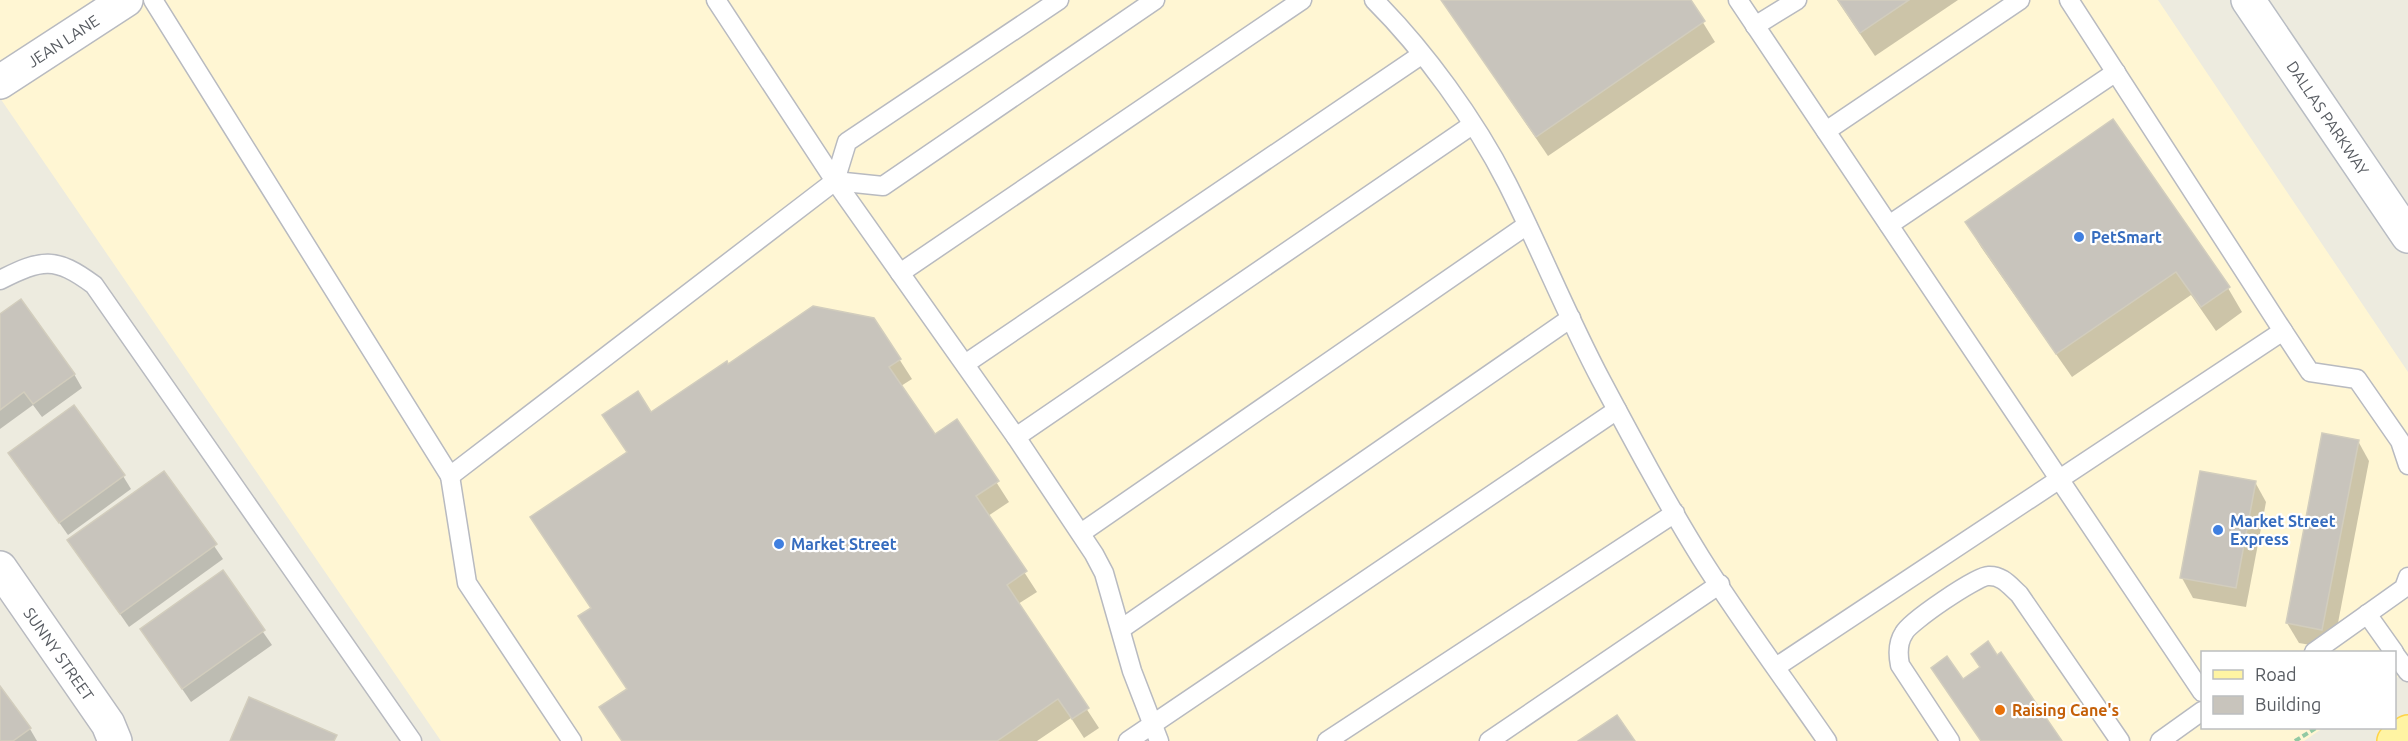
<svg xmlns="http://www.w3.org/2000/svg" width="2408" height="741" font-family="Ubuntu,sans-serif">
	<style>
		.commercial { fill: #fff6d3 }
		.shadow { fill: #0003 }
		.building { fill: #c8c4bc; stroke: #d2cdbd; stroke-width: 1.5 }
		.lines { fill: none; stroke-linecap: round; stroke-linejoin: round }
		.service-casing { stroke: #b8bac0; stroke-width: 21 }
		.minor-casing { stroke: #b8bac0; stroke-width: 36 }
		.secondary-casing { stroke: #b8bcc3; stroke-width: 36 }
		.primary-casing { stroke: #ffd347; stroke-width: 36 }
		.path { stroke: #92c9a3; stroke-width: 4; stroke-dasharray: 6 3; stroke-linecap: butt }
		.service { stroke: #fff; stroke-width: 18 }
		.minor { stroke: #fff; stroke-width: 33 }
		.secondary { stroke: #fff; stroke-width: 33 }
		.primary { stroke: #fff4a3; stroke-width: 33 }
		.shop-dot { fill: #3f7fe0; stroke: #fff; stroke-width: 2 }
		.food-dot { fill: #e8710a; stroke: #fff; stroke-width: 2 }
		.labels { text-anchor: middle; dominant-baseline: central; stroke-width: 4.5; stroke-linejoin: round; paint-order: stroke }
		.street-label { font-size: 16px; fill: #585c62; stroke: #fff }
		.shop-label { font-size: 16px; font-weight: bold; fill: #366cbe; stroke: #fff; text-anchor: start }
		.food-label { font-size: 16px; font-weight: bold; fill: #c56008; stroke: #fff; text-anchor: start }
	</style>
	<rect width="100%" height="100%" fill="#edebdf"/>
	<polygon class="commercial" points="0,0 2158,0 2408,372 2408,670 2395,679 2394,652 2202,652 2202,728 2323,728 2304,741 441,741 0,98"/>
	<g class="shadow">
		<polygon points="1442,0 1689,0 1715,42 1548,156"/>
		<polygon points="1837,0 1958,0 1875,56"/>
		<polygon points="2112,121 2228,288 2242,312 2216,331 2191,295 2072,377 1981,247 1967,223"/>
		<polygon points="0,316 74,374 82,388 42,417 33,405 0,429"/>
		<polygon points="874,320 912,379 901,386 934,436 957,421 1009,502 988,516 1037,592 1018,604 1099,728 1084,738 1071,718 1037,741 622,741 601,708 628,690 592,609 628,454 604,416 651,414 728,366"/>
		<polygon points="2358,441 2369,461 2333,649 2299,643 2287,623"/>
		<polygon points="10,453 123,476 131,489 68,535"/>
		<polygon points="164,473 223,559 129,627 69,541"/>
		<polygon points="2255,482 2266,502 2246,607 2193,598 2182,578"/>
		<polygon points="222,573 272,645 191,702 142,630"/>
		<polygon points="0,688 30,729 37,741 0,741"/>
	</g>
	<g class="building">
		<polygon points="1441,0 1691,0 1705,21 1536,137"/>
		<polygon points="1838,0 1909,0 1860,33"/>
		<polygon points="2113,119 2230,287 2201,307 2176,272 2056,354 1965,222"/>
		<polygon points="21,299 75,374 33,404 24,392 0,410 0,314"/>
		<polygon points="813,306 874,318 901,359 889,367 935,434 957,419 999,481 976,496 1027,571 1007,585 1089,708 1072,719 1058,699 997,741 622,741 599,707 627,689 578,616 591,608 530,517 627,452 602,415 638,391 651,412 727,361 728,364"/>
		<polygon points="74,405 125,475 59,523 8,453"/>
		<polygon points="2322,433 2359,440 2322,630 2286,623"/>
		<polygon points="164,471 217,544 120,614 67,540"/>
		<polygon points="2200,471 2256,481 2236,588 2180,578"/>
		<polygon points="223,570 265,630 182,689 140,629"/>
		<polygon points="1988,641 1997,655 2001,652 2062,741 1981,741 1931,668 1947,656 1963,679 1980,667 1971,654"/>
		<polygon points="0,686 31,728 13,741 0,741"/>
		<polygon points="249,697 337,735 334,741 230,741"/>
		<polygon points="1617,715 1635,741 1578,741"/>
	</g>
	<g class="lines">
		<defs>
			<g id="service">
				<polyline points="153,0 450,476 835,181 716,0"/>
				<path d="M 1374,0 C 1424,50 1475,120 1507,183 C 1540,248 1567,316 1601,380 C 1633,440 1665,500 1701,558 C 1740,620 1785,680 1827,741"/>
				<polyline points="1738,0 2202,692"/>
				<polyline points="2069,0 2283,331"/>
				<polyline points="1755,26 1797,0"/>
				<polyline points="1826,131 2020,0"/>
				<polyline points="835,181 1016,437 1094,554 1104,573 1132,671 1159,741"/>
				<polyline points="835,181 883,186 1155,0"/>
				<polyline points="835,181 847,142 1059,0"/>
				<polyline points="1889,225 2116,72"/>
				<polyline points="900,273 1302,0"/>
				<path d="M 0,280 C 42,259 55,256 94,285 L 412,741"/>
				<polyline points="965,364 1421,55"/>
				<polyline points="1016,437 1472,125"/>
				<polyline points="450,476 467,583 572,741"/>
				<polyline points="1081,533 1527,225"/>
				<polyline points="2367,614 2394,652"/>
				<polyline points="1121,629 1571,318"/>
				<polyline points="2314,652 2404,588 2408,577"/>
				<polyline points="2394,653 2408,672"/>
				<polyline points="1776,667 2283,331 2310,372 2357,379 2400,441 2408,465"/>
				<polyline points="1128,741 1617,410"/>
				<polyline points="1327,741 1675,513"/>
				<polyline points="1489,741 1720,584"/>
				<path d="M 1950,741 L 1900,665 C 1898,655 1898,642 1904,633 C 1909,622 1977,576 1988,576 C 2002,575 2010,586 2019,594 L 2120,741"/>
				<polyline points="2160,741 2202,711"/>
			</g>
			<g id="minor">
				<polyline points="0,82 126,0"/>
				<polyline points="0,568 108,724 115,741"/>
			</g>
			<polyline id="secondary" points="2248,0 2408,236"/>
			<polyline id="primary" points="2394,741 2408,732"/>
		</defs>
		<use href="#service" class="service-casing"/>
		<use href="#minor" class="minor-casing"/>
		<use href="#secondary" class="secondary-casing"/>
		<use href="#primary" class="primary-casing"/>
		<polyline class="path" points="2295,741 2316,728"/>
		<use href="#service" class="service"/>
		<use href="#minor" class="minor"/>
		<use href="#secondary" class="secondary"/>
		<use href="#primary" class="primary"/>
	</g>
	<g class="shop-dot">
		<circle cx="2079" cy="237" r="6"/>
		<circle cx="2218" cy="530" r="6"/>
		<circle cx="779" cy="544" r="6"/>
	</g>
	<circle class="food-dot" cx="2000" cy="710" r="6"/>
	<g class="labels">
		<g class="street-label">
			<text transform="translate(63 41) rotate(-33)">JEAN LANE</text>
			<text transform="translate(2328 118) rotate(56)">DALLAS PARKWAY</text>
			<text transform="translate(59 654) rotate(55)">SUNNY STREET</text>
		</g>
		<g class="shop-label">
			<text x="2091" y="237">PetSmart</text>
			<text x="2230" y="521">Market Street<tspan x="2230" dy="18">Express</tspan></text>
			<text x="791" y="544">Market Street</text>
		</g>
		<g class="food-label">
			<text x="2012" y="710">Raising Cane's</text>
		</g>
	</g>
	<rect x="2201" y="651" width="195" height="78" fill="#ffffff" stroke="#bcbec0" stroke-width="1.5"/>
	<rect x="2213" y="670" width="30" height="9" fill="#fff4a3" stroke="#bcbec0" stroke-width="1.5"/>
	<text x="2255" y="681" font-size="18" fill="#585c62">Road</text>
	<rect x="2213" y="696" width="30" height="18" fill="#c8c4bc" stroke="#bcbec0" stroke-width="1.5"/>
	<text x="2255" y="711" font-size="18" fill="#585c62">Building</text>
</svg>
